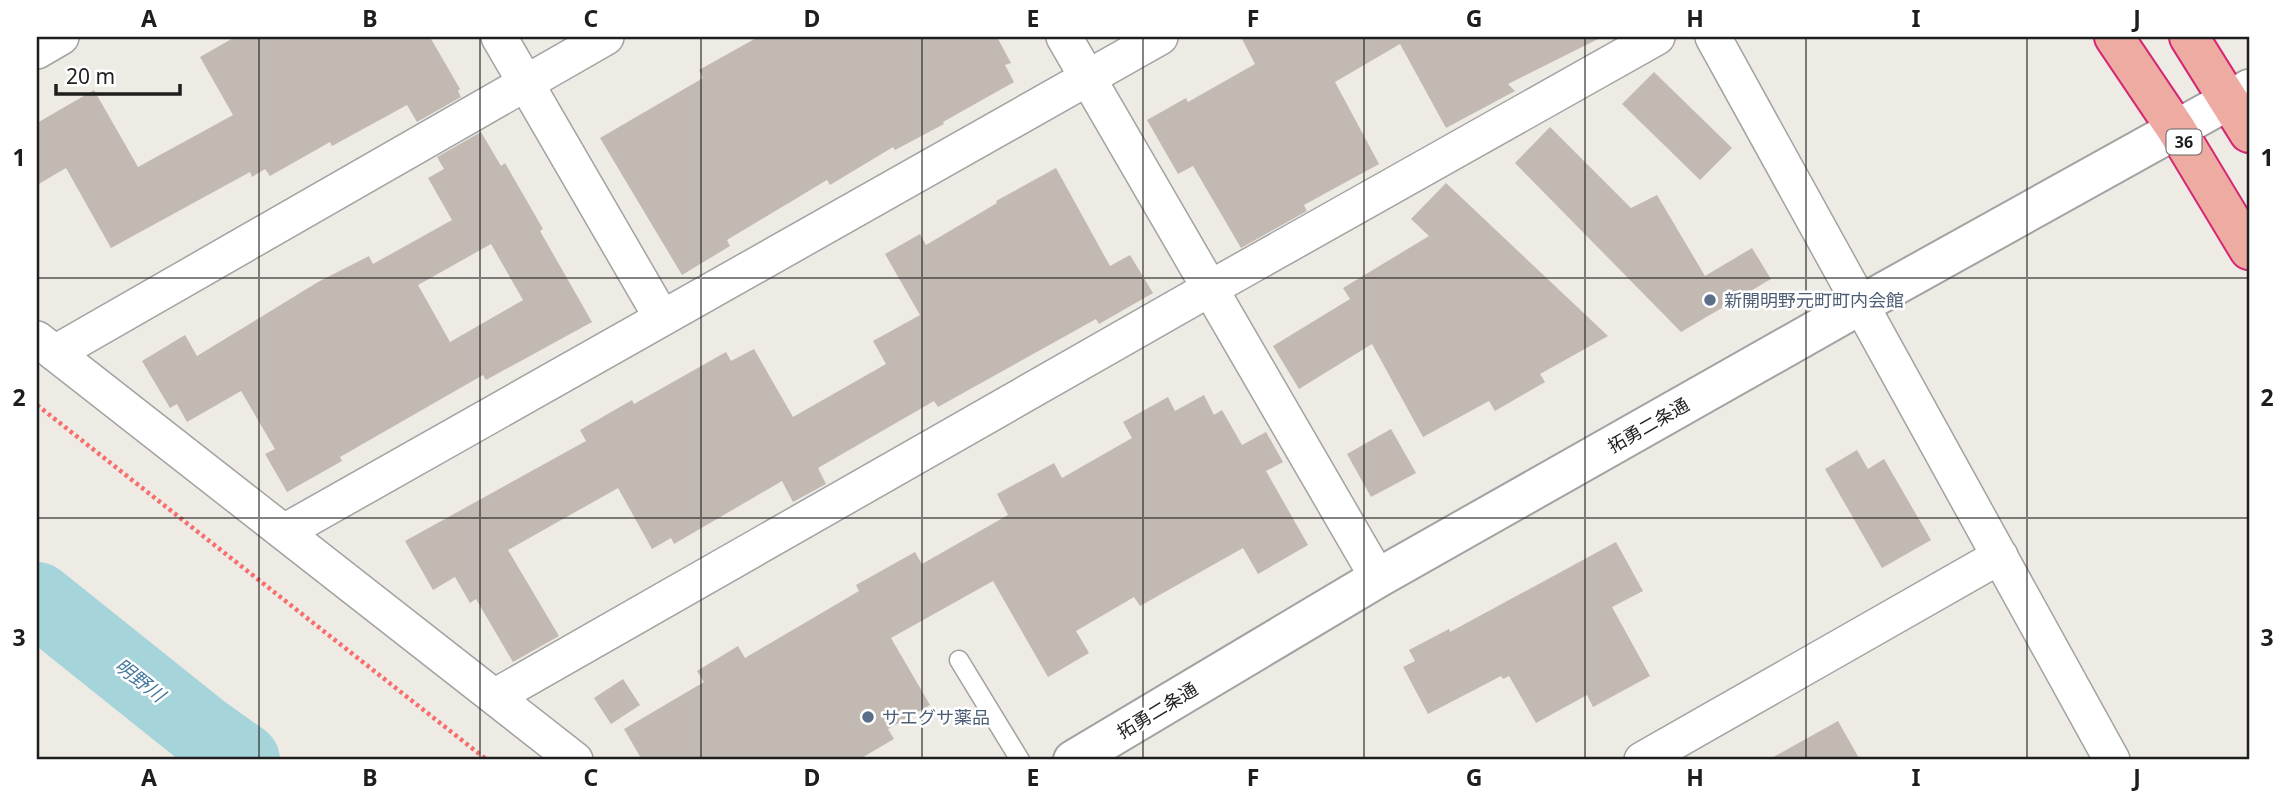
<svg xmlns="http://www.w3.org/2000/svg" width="2286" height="797" font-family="'Noto Sans','Noto Sans JP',sans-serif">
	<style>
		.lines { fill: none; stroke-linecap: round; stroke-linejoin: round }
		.river { stroke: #a5d4db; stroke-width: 74 }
		.building { fill: #c3b9b3; fill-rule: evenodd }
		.service-casing { stroke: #a2a2a2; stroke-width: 21 }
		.minor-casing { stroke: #a2a2a2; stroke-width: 38 }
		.tertiary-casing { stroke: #a2a2a2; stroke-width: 42 }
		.trunk-casing { stroke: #d52874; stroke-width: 42 }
		.path { stroke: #f66e6d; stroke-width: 4.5; stroke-dasharray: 3.5 3.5; stroke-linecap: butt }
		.service { stroke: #fff; stroke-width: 18 }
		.minor { stroke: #fff; stroke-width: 35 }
		.tertiary { stroke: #fff; stroke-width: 38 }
		.trunk { stroke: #eeaba2; stroke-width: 38 }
		.grid { fill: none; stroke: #1e1e1e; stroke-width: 2; stroke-opacity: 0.55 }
		.service-dot { fill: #5c6f8a; stroke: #fff; stroke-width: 2.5 }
		.labels { text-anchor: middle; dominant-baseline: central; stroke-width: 5; stroke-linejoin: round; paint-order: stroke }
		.shield { fill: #fff; stroke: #626262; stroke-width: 2 }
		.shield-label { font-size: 16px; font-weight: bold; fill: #1e1e1e }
		.service-label { font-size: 18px; fill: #4e5e75; stroke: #fff; text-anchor: start }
		.street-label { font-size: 18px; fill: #1e1e1e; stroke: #fff }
		.water-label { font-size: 19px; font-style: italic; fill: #46799c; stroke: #fff }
		.neatline { fill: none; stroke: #1e1e1e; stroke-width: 2.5 }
		.grid-label { font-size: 23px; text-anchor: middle; font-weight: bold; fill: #1e1e1e }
	</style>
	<rect width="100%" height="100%" fill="#eeeae4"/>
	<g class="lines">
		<polyline class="river" points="37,599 202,731 243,760"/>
	</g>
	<g class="building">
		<polygon points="235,37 430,37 460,89 458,91 461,97 417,122 407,105 332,146 330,142 270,176 265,169 252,177 250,172 111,248 66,168 37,185 37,123 94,90 138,167 233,115 200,57"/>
		<polygon points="758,37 997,37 1011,63 1005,65 1014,82 943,122 944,124 895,150 893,147 830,185 827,180 727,240 730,246 682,275 600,138 703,78 699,70"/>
		<polygon points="1241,37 1602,37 1508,84 1515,91 1446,128 1400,44 1335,82 1379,164 1304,205 1307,211 1241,248 1193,166 1178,174 1147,120 1186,98 1188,102 1255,64"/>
		<polygon points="1654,72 1732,148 1700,180 1622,104"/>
		<polygon points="1550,127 1631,208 1657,195 1705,276 1752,248 1771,279 1681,332 1515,163"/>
		<path d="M 481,132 L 501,166 L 505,163 L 543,229 L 540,231 L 592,322 L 486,380 L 483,375 L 340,457 L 342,461 L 287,492 L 265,454 L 275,449 L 241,391 L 187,422 L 177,404 L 170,408 L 142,361 L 185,335 L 197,356 L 318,282 L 369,256 L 373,264 L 452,220 L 428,178 L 444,169 L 437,157 ZM 491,244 L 523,300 L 450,342 L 418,285 Z"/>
		<polygon points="1056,168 1110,266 1130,255 1153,293 1099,324 1096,319 938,407 934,401 818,468 826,484 793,502 782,481 674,544 671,538 652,549 618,488 508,550 559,636 513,662 476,599 470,603 455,577 433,590 405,541 586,441 580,430 632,400 634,404 726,352 731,361 754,349 793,417 886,364 873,341 920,315 885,254 920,234 926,245 997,203 996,201"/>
		<polygon points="1446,183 1608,336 1540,374 1545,382 1495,411 1489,401 1423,437 1372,344 1299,389 1273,346 1350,299 1343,288 1429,236 1411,219"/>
		<polygon points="1204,395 1214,415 1222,410 1242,445 1266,432 1283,462 1266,471 1308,545 1258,574 1243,548 1140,606 1134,597 1076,631 1089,653 1048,677 993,581 891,638 930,705 888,729 894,739 858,760 642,760 624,729 704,682 697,671 738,646 745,658 859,591 856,585 915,552 922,564 1008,515 997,494 1054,463 1062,478 1132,438 1123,422 1168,397 1175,411"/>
		<polygon points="1391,429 1416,473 1371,497 1347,454"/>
		<polygon points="1857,450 1868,469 1884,459 1931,540 1882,568 1825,469"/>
		<polygon points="1616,542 1643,591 1612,607 1650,676 1593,707 1587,695 1536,723 1509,676 1503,679 1501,676 1428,714 1403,667 1415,661 1409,650 1449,629 1450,632"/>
		<polygon points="623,679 640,705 611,724 594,698"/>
		<polygon points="1838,721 1860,760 1768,760"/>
	</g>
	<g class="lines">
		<defs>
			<polyline id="service" points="959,660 1020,760"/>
			<g id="minor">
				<polyline points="499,37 662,318"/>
				<polyline points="1064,37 1378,578"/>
				<polyline points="1713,37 2112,760"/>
				<polyline points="37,51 61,37"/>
				<polyline points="37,339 575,760"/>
				<polyline points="55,353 606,37"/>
				<polyline points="284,532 1160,37"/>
				<polyline points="496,696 1209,289 1657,37"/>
				<polyline points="1642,760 2000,556"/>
			</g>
			<polyline id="tertiary" points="1073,760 1378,578 1862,304 2249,89"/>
			<g id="trunk">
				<polyline points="2114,37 2176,129 2249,250"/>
				<polyline points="2189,37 2249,133"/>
			</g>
		</defs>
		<use href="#service" class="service-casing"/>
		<use href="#minor" class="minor-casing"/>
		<use href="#tertiary" class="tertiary-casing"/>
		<use href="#trunk" class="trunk-casing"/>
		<polyline class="path" points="37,405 487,760"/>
		<use href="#service" class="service"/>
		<use href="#minor" class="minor"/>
		<use href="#tertiary" class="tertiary"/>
		<use href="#trunk" class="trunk"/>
	</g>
	<path class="grid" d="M 259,37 L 259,760M 480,37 L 480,760M 701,37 L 701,760M 922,37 L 922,760M 1143,37 L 1143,760M 1364,37 L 1364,760M 1585,37 L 1585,760M 1806,37 L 1806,760M 2027,37 L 2027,760M 37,278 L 2249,278M 37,518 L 2249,518"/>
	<g class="service-dot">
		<circle cx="1710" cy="300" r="7"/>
		<circle cx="868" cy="717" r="7"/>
	</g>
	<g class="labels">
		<rect class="shield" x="2166.5" y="129.5" width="35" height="25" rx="5"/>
		<g class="shield-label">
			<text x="2184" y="142">36</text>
		</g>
		<g class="service-label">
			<text x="1724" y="300">新開明野元町町内会館</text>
			<text x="882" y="717">サエグサ薬品</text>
		</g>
		<g class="street-label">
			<text transform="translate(1648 425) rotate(-30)">拓勇二条通</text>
			<text transform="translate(1157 710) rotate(-31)">拓勇二条通</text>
		</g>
		<g class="water-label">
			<text transform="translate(140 680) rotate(38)">明野川</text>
		</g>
	</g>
	<rect width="2286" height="797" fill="none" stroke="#ffffff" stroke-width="77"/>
	<path d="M56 84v10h124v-10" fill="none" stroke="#1e1e1e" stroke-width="3.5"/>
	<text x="66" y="84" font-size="21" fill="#1e1e1e" stroke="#ffffff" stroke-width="5" paint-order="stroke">20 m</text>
	<rect x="38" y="38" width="2210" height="720" class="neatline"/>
	<g class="grid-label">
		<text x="149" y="27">A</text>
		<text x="370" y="27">B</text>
		<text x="591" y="27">C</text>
		<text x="812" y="27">D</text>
		<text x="1033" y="27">E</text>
		<text x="1253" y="27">F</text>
		<text x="1474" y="27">G</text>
		<text x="1695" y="27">H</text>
		<text x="1916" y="27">I</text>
		<text x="2137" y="27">J</text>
		<text x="19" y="166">1</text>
		<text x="2267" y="166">1</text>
		<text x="19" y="406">2</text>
		<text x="2267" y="406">2</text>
		<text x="19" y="646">3</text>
		<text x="2267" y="646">3</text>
		<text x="149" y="786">A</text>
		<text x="370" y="786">B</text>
		<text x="591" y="786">C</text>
		<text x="812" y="786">D</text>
		<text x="1033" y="786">E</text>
		<text x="1253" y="786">F</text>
		<text x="1474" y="786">G</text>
		<text x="1695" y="786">H</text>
		<text x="1916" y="786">I</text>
		<text x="2137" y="786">J</text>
	</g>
</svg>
